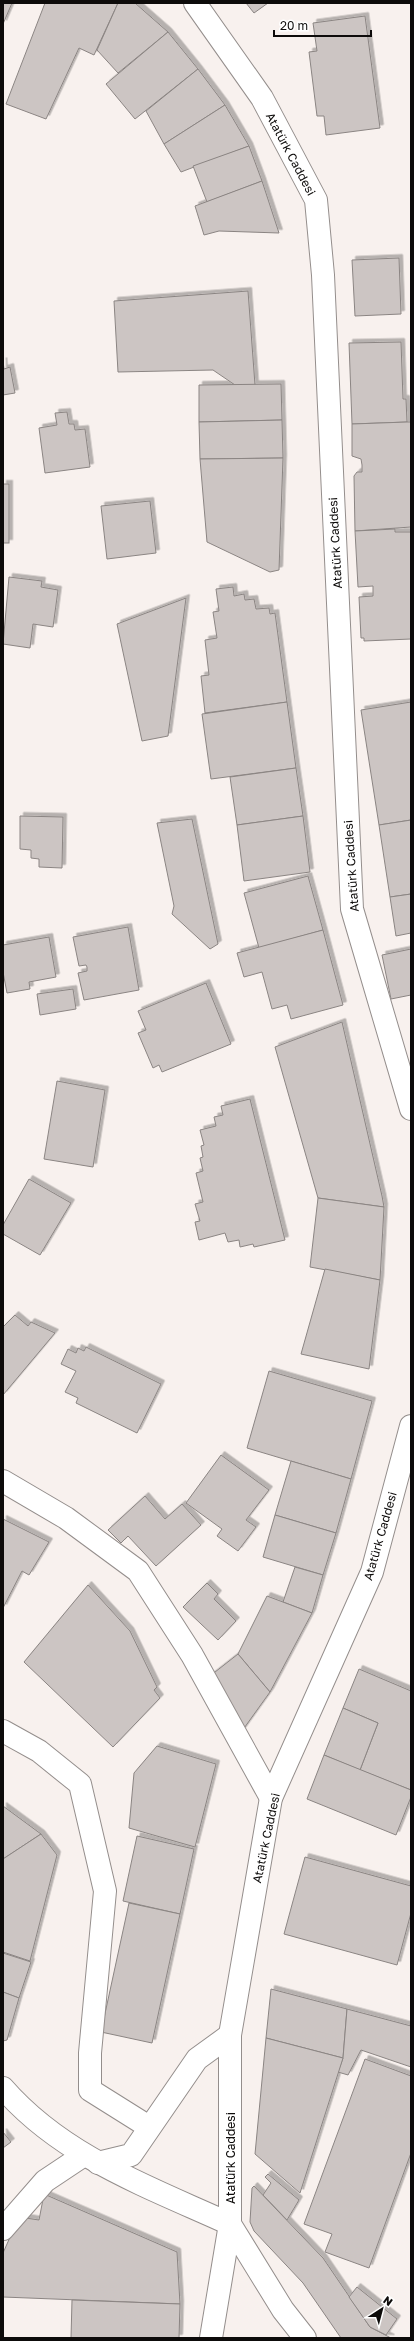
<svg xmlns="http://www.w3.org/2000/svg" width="414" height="2341" font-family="'Golos Text',sans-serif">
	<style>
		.building { fill: #ccc5c3; stroke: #8b8583; filter: url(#shadow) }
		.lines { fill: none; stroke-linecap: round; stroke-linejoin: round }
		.minor-casing { stroke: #948e8c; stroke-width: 24 }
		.minor { stroke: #fff; stroke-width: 22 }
		.labels { text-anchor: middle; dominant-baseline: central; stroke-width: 4; stroke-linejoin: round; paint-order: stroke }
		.street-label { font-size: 12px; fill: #0d0b0a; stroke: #fff }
	</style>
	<defs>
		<filter id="shadow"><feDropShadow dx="3.5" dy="-3.5" stdDeviation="0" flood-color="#0004"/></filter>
	</defs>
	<rect width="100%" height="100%" fill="#f8f1ee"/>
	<g class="building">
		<polygon points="3,3 12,3 3,24"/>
		<polygon points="45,3 118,3 94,55 79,48 46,119 6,104"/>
		<polygon points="118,3 135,3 168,32 118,73 97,50"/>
		<polygon points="246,3 268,3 254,13"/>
		<polygon points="365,16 380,128 326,135 324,116 317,116 309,52 317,51 313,23"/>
		<polygon points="168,32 198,69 135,119 106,84"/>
		<polygon points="198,69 225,105 164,144 146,111"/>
		<polygon points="225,105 249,146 181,172 164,144"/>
		<polygon points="249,146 262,181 207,202 193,166"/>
		<polygon points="262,181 279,233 219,231 204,235 195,206"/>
		<polygon points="399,258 401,314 355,316 352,260"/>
		<polygon points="248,291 255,385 235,385 213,370 118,372 114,301"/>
		<polygon points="401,342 403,399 406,399 407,422 352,424 349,343"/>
		<polygon points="3,361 4,369 10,367 15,393 3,395"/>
		<polygon points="281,384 282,420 199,422 199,385"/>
		<polygon points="67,412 69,424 74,424 75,430 85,429 90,467 45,473 39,428 57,425 55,413"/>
		<polygon points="282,420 283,458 200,459 199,422"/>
		<polygon points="407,422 411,422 411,527 355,531 354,476 357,472 362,472 362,465 361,459 352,456 352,424"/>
		<polygon points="283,458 279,570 270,572 207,542 200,459"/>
		<rect x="3" y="484" width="6" height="59"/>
		<polygon points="150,501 156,553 107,559 101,506"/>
		<polygon points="395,529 395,532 411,532 411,639 364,641 364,638 361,638 359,597 373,596 373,586 358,587 355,531"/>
		<polygon points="9,577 42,581 41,587 58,590 53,627 33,624 30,648 3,644"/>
		<polygon points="233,587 234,596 244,594 245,600 254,599 256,609 269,608 270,614 275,613 287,702 205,713 201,676 209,675 205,640 217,638 213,612 219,611 216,589"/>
		<polygon points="186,598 168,736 142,741 117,624"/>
		<polygon points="287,702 296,768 211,779 202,714"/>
		<polygon points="411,702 411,820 379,825 361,710"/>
		<polygon points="296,768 303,816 237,825 230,777"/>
		<polygon points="20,816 63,817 62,868 39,867 39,859 31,858 31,850 20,849"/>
		<polygon points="303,816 310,872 244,881 237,825"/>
		<polygon points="192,819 218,944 210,949 172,914 174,906 157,823"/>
		<polygon points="411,820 411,894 390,897 379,825"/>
		<polygon points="308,876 323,930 259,948 244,893"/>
		<polygon points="411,894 411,933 396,936 390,897"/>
		<polygon points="128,927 139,990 84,1000 78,973 87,971 87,967 86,965 79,966 73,937"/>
		<polygon points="323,930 343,1005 291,1019 287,1005 272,1009 262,972 244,977 237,953"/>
		<polygon points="49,937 56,977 29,982 30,989 7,993 3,972 3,945"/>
		<polygon points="411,949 411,995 391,999 382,955"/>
		<polygon points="206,983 231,1044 162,1072 159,1065 153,1068 138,1033 146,1030 138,1011"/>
		<polygon points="73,989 76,1009 40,1015 37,994"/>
		<polygon points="342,1022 382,1196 384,1207 318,1198 275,1047"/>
		<polygon points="57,1081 105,1090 93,1167 44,1159"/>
		<polygon points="250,1099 285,1240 254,1247 253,1244 240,1247 239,1240 228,1242 225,1233 199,1240 195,1222 200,1221 195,1204 203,1202 196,1173 203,1171 200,1158 203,1157 201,1146 204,1145 200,1130 216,1126 214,1117 223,1115 221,1106"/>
		<polygon points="29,1179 71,1203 40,1255 3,1234 3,1225"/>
		<polygon points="318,1198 384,1207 380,1280 310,1267"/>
		<polygon points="325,1269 380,1280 369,1369 301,1354"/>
		<polygon points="15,1315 28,1326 31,1322 55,1333 3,1395 3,1327"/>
		<polygon points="86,1347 161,1384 137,1433 76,1403 78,1398 65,1392 76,1371 61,1364 68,1349 76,1353 78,1348 84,1351"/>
		<polygon points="269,1371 372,1401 351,1479 247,1448"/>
		<polygon points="221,1455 269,1490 246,1520 256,1527 238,1551 217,1536 222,1529 186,1503"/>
		<polygon points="291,1461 351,1479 336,1533 275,1515"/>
		<polygon points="145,1496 165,1519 182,1504 201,1525 156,1566 128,1536 121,1543 108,1530"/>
		<polygon points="275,1515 336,1533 323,1575 263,1557"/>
		<polygon points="3,1519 49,1542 29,1575 22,1571 3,1608"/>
		<polygon points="295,1567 323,1575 312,1613 283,1602"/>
		<polygon points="207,1583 218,1594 214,1599 236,1621 218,1640 183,1607"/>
		<polygon points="88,1585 130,1631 157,1687 154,1690 160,1698 113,1747 24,1662"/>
		<polygon points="267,1596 312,1613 270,1692 238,1654"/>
		<polygon points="238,1654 270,1692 242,1731 210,1676"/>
		<polygon points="359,1669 411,1691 411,1790 360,1770 378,1723 343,1708"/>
		<polygon points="343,1708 378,1723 360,1770 324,1755"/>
		<polygon points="157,1746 216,1764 195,1847 129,1828 134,1773"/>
		<polygon points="324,1755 411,1790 411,1797 396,1835 307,1799"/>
		<polygon points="3,1806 41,1834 3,1859"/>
		<polygon points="41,1834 57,1855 30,1961 3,1952 3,1859"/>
		<polygon points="137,1836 194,1849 180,1914 123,1901"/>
		<polygon points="305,1857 411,1886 411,1913 397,1965 284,1934"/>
		<polygon points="129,1903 180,1914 152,2043 101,2032"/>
		<polygon points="3,1953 31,1962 19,1998 3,1992"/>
		<polygon points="271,1989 347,2009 343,2058 266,2038"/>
		<polygon points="3,1992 19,1998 7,2040 3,2041"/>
		<polygon points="347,2009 411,2026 411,2067 361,2050 348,2075 338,2072 343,2058"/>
		<polygon points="266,2038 343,2058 300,2193 255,2154"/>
		<polygon points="365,2059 411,2076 411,2153 369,2268 325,2252 332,2234 304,2224"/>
		<polygon points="3,2132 11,2142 3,2148"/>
		<polygon points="268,2174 299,2200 287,2220 263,2195 271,2183 265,2177"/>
		<polygon points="254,2186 323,2258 370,2327 391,2338 341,2338 303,2283 254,2231 250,2222 252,2188"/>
		<polygon points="44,2194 177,2252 180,2304 3,2297 3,2253 19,2217 39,2220"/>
		<polygon points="357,2287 397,2319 386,2335 370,2327 349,2297"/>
		<polygon points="72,2300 180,2304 179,2338 71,2338"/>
	</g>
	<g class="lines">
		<defs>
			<g id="minor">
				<polyline points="195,3 262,98 316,200 323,275 352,909 411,1109"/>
				<polyline points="3,1481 66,1518 138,1571 192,1655 271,1798"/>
				<polyline points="3,1731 39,1751 80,1784 105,1891 90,2053 90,2090 149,2127"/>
				<path d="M 3,2088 C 63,2157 149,2187 230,2224"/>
				<polyline points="98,2163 131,2155 197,2059 230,2035"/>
				<polyline points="230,2224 283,2310 305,2338"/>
				<polyline points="3,2229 45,2181 84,2155"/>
				<polyline points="211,2338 230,2224 230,2035 271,1798 372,1572 411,1426"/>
			</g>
		</defs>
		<use href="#minor" class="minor-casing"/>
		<use href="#minor" class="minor"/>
	</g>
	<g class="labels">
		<g class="street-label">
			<text transform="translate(291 154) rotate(62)">Atatürk Caddesi</text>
			<text transform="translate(335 543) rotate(-93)">Atatürk Caddesi</text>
			<text transform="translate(351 866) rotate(-94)">Atatürk Caddesi</text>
			<text transform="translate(380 1536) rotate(-74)">Atatürk Caddesi</text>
			<text transform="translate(266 1838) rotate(-78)">Atatürk Caddesi</text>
			<text transform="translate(230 2158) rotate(-90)">Atatürk Caddesi</text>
		</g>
	</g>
	<rect width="414" height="2341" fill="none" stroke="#0d0b0a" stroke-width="8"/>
	<g transform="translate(382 2309) rotate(36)" stroke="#ffffff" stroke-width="3" paint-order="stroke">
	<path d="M0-3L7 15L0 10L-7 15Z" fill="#0d0b0a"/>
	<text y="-6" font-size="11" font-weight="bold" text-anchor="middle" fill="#0d0b0a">N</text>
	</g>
	<path d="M274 30v6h97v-6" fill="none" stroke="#0d0b0a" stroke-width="2"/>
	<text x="280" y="30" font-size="12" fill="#0d0b0a" stroke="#ffffff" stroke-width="3" paint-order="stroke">20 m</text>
</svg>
